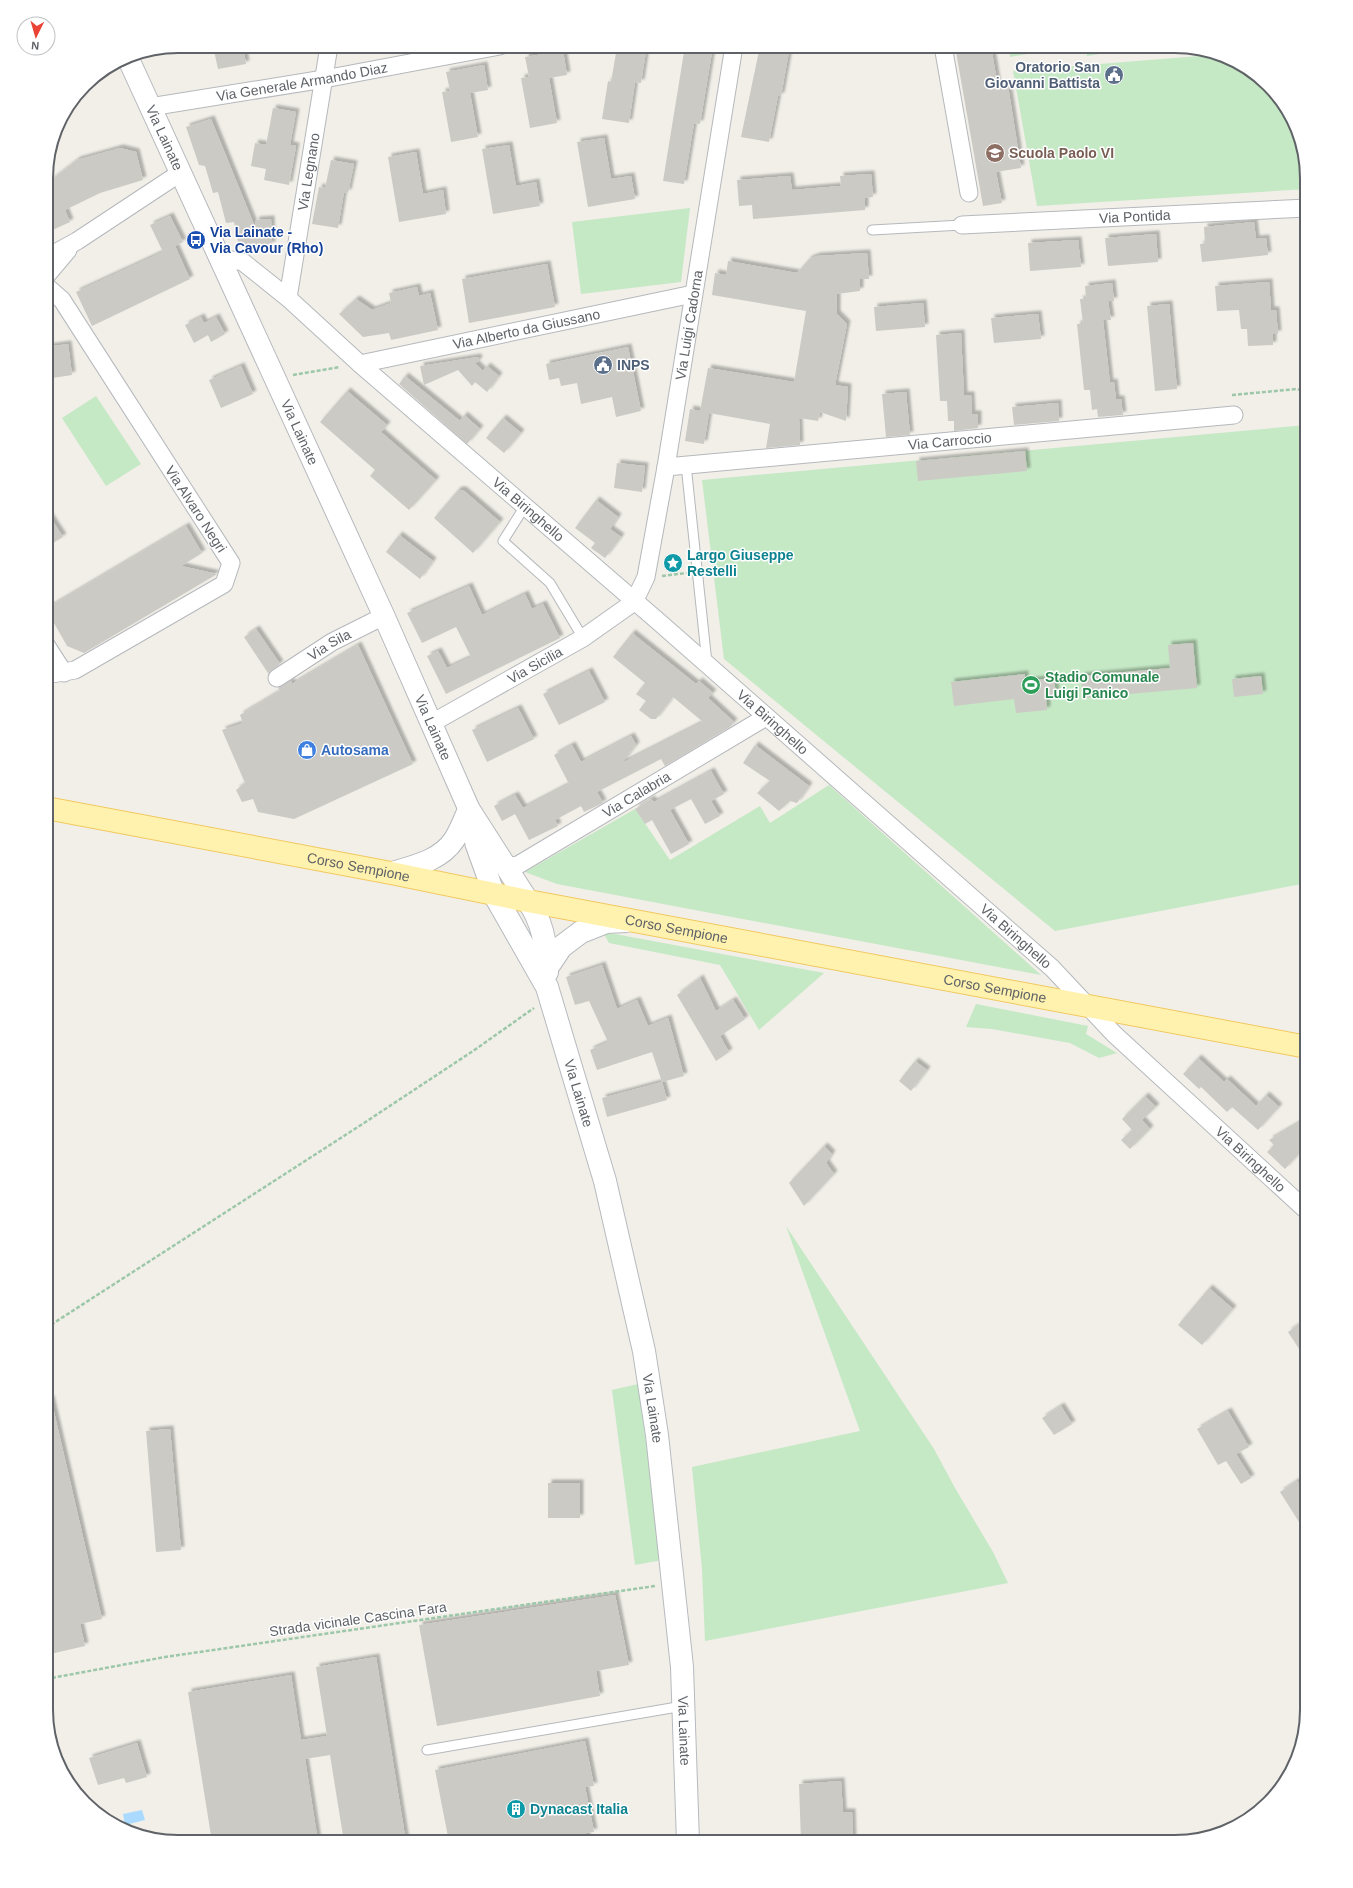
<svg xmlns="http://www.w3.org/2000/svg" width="1353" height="1888" font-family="Arial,sans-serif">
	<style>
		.green { fill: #c5e8c5 }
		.water { fill: #aadaff }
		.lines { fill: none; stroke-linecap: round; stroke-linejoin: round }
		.stream { stroke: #aadaff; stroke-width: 4.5 }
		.building { fill: #cccac5; filter: url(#shadow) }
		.service-casing { stroke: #b5b8bc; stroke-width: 11 }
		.minor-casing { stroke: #b5b8bc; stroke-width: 19 }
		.tertiary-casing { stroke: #b5b8bc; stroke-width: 23 }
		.secondary-casing { stroke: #b6babf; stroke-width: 24 }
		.primary-casing { stroke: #f2c960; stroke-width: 24 }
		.path { stroke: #9cc7a9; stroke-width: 2.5; stroke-dasharray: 4 2; stroke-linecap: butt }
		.service { stroke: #fff; stroke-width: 9 }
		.minor { stroke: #fff; stroke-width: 17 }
		.tertiary { stroke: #fff; stroke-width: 21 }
		.secondary { stroke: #fff; stroke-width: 22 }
		.primary { stroke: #fff2af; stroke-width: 22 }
		.labels { text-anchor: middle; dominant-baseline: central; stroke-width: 3; stroke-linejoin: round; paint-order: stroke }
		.service-label { font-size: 14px; font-weight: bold; fill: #4e5e75; stroke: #fff; text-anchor: end }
		.street-label { font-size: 14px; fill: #5f6368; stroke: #fff }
		.education-label { font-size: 14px; font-weight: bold; fill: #785e54; stroke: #fff; text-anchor: start }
		.transit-label { font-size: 14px; font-weight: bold; fill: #164399; stroke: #fff; text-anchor: start }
		.culture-label { font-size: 14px; font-weight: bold; fill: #0d838f; stroke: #fff; text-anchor: start }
		.leisure-label { font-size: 14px; font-weight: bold; fill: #27864d; stroke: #fff; text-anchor: start }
		.shop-label { font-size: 14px; font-weight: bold; fill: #366cbe; stroke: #fff; text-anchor: start }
		.rim { fill: none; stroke: #5f6368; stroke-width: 2 }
	</style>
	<defs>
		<filter id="shadow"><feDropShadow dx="3.5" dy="-3.5" stdDeviation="1" flood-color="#0004"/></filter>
	</defs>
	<rect width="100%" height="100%" fill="#f1efe8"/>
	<g class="green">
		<polygon points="1008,46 1061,46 1062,48 1010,57"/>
		<polygon points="1085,46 1131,46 1131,49 1087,56"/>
		<polygon points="1143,46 1177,46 1177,49 1144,53"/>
		<polygon points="1212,55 1241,64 1289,112 1307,178 1307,189 1037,206 1013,71"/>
		<polygon points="690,208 681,282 581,294 572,222"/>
		<polygon points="96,396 141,464 106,486 62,418"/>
		<polygon points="1307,425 1307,883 1055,931 724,659 702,480"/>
		<polygon points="829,785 1041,975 557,884 525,872 635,809 670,860 760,806 770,823"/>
		<polygon points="604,934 615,934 824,973 759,1030 720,965 609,943"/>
		<polygon points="976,1004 1088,1026 1086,1034 1117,1053 1099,1058 1070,1043 992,1029 966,1027"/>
		<polygon points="786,1226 934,1449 955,1488 993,1552 1008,1583 705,1641 702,1569 692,1467 860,1431"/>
		<polygon points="638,1384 662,1560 635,1565 612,1390"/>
	</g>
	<polygon class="water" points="142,1810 145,1820 125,1825 123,1814"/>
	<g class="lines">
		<polyline class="stream" points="1303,164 1307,198"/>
	</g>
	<g class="building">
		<polygon points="213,46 243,46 246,64 218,69"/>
		<polygon points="685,46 713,46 700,124 694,123 684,184 663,181"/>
		<polygon points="760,46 790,46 781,96 778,96 769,142 741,137"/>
		<polygon points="955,46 991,46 998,88 1008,86 1021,168 996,172 1002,203 983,206"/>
		<polygon points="617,47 646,51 641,83 635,82 629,123 602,119 608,81 611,82"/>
		<polygon points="563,51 567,75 549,78 557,123 530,128 521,78 529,77 525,57"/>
		<polygon points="484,65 488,90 470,93 478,137 451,142 442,92 450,91 446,72"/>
		<polygon points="273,108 296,112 290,145 296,146 289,185 264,180 266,169 251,166 255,143 266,145"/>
		<polygon points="211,119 255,227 256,220 271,219 272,245 239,246 234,222 226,223 218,192 213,193 205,166 199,165 186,127"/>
		<polygon points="604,138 611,179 631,176 635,199 588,207 577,142"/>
		<polygon points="509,145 516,186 536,182 540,206 493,214 482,149"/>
		<polygon points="120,148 136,152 143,180 100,193 65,210 70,222 46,233 46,184 77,160"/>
		<polygon points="416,152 423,194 443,190 446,214 399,222 388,157"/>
		<polygon points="331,160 354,164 348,193 344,192 338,228 312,224 319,187 325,188"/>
		<polygon points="871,174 873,197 865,198 865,210 753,219 752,205 739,206 737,180 790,176 792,190 841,186 840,176"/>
		<polygon points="170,216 183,242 175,246 190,279 92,326 76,292 163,252 150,225"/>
		<polygon points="1254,222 1256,239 1266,238 1268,255 1202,262 1200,244 1205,244 1204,227"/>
		<polygon points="1156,234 1158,262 1108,266 1105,238"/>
		<polygon points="1078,240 1081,267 1030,271 1028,243"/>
		<polygon points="867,253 869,279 860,279 860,291 837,294 837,314 847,324 835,385 848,387 846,421 820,412 818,421 799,418 800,445 766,448 770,424 709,413 704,444 685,441 690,409 700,411 708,368 794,382 806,311 712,295 715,273 726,275 728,261 797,273 809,259 817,256"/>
		<polygon points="547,264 555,307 469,323 462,279"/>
		<polygon points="1269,282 1271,310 1276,310 1278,334 1273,334 1273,345 1248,346 1247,329 1241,329 1239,310 1217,311 1215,286"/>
		<polygon points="1112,283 1114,301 1108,301 1111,320 1103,320 1110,383 1114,382 1116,399 1121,399 1123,415 1098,417 1097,409 1092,410 1090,390 1084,390 1077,324 1083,324 1080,299 1086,299 1085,286"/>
		<polygon points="417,287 419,296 430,293 438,330 391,340 389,333 363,337 339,314 356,299 372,310 391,303 389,293"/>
		<polygon points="923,303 925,327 876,331 874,307"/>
		<polygon points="1169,304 1177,389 1155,391 1147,306"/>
		<polygon points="1038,314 1041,339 994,343 991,318"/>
		<polygon points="201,317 204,323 216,317 225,334 211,342 208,335 194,343 185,325"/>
		<polygon points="961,333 964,395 971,395 972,414 978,414 978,428 954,431 954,421 948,421 947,401 940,401 936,335"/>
		<polygon points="68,344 72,375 46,379 46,347"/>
		<polygon points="628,347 641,411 616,417 612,397 581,404 577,383 561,386 559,378 549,380 546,364"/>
		<polygon points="478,357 479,361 475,363 483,371 487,366 499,376 487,392 475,382 472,386 458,370 424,385 420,366"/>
		<polygon points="241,366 253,394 221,408 209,380"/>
		<polygon points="405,376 460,421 464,415 480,429 467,444 399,384"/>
		<polygon points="347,391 387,425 381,432 436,480 409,510 370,476 375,470 320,422"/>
		<polygon points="906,392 910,435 886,437 882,394"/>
		<polygon points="1058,403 1059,421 1014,425 1012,407"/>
		<polygon points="503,418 521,433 504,453 486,438"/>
		<polygon points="1025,451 1027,471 918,481 916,461"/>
		<polygon points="617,463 645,466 642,492 614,488"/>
		<polygon points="458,490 463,490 500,522 473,553 434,518"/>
		<polygon points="596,500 618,517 610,529 621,537 605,558 591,548 595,543 575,528"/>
		<polygon points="46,511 63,537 46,547"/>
		<polygon points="186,526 202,553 181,566 217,574 84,653 67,646 46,609"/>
		<polygon points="399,535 433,561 420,579 386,552"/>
		<polygon points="469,586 482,615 525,594 532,609 543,604 560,638 446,694 427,656 438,651 447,668 471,657 456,627 422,643 407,613"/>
		<polygon points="256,629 280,664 268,673 244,637"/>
		<polygon points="632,633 696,684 699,681 713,693 708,698 734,722 730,727 665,766 661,759 597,792 603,803 584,812 581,806 555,820 558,826 529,840 515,814 502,821 494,806 515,795 523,808 569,784 554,755 572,745 581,762 631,736 636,745 622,763 703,722 673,697 656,719 651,719 639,710 646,701 636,694 645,683 613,657"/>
		<polygon points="1193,643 1197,688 1083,698 1081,676 1170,668 1168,645"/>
		<polygon points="358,645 413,764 294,819 258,812 253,799 242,802 236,790 245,783 222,730 243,723 240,715 280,691 278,688 291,681 292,684"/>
		<polygon points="589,671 605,702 559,725 543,694"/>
		<polygon points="1025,674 1025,681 1054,678 1056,695 1046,696 1047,710 1016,713 1014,699 954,706 951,682"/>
		<polygon points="1261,676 1263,694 1234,697 1232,679"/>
		<polygon points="518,708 534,739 487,762 472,730"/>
		<polygon points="755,745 809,786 797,803 790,801 779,811 757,793 770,781 743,763"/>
		<polygon points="711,771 724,794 711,801 720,816 705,824 691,799 670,810 689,844 671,854 652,820 645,824 635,809 651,799 654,802"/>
		<polygon points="602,965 617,1009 637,1000 648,1026 668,1018 684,1076 662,1082 652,1052 597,1070 590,1050 608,1042 589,1001 575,1005 566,977"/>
		<polygon points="700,978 716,1011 733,1000 745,1019 720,1036 729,1052 716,1061 677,995"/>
		<polygon points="1198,1058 1224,1082 1227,1079 1256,1106 1266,1095 1279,1107 1258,1130 1232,1107 1227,1112 1201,1087 1199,1089 1183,1074"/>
		<polygon points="915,1061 927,1070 911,1091 899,1081"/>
		<polygon points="662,1082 667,1100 607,1117 602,1098"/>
		<polygon points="1145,1096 1156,1107 1142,1120 1150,1129 1130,1149 1121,1140 1132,1130 1122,1119"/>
		<polygon points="1307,1118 1307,1145 1285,1169 1267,1152 1274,1145 1269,1140"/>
		<polygon points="824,1146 832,1154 826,1163 834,1174 804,1206 789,1183"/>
		<polygon points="1209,1288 1233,1309 1202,1345 1178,1325"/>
		<polygon points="1301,1323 1307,1334 1307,1361 1288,1332"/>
		<polygon points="46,1399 51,1399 102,1619 80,1624 85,1646 46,1655"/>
		<polygon points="1061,1406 1072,1424 1054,1435 1042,1418"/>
		<polygon points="1228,1411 1249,1447 1236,1454 1251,1478 1241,1484 1226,1461 1218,1465 1197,1429"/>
		<polygon points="170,1429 181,1550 156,1552 146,1431"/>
		<polygon points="1297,1481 1307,1497 1307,1518 1299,1522 1280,1492"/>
		<rect x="548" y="1483" width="32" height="35"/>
		<polygon points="615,1595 629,1665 596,1671 600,1696 437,1726 419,1625"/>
		<polygon points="376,1657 406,1842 344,1842 330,1755 305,1759 318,1842 212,1842 188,1692 291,1675 301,1740 327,1736 316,1667"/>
		<polygon points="585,1741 594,1786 585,1787 594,1832 586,1833 588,1842 449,1842 435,1770"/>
		<polygon points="137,1743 147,1777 126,1783 124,1778 98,1785 89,1758"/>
		<polygon points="841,1781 843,1812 852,1812 853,1842 801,1842 799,1784"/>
	</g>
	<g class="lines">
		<defs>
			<g id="service">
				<polyline points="872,230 962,225"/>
				<polyline points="686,465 707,663"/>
				<polyline points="525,506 503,541 550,583 583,638"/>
				<polyline points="427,1750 683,1706"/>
			</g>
			<g id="minor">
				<polyline points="943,46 969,193"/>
				<path id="s1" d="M 150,107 L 324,79 L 500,46"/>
				<path id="s2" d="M 962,225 L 1307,208"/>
				<polyline points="46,258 77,241 180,173"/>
				<path id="s3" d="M 221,258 L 243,262 L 288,298 L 360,364 L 659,622 L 1052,968 L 1114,1034 L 1307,1211"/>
				<polyline points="46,276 68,250"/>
				<path id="s4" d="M 288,298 L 329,46"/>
				<path id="s5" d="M 360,364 L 693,294"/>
				<path id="s6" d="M 666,467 L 1234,415"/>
				<polyline points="46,645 64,673"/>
				<polyline points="46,675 75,670 224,584 231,563 62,300 46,286"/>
				<path id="s7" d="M 277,678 L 332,642 L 384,616"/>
				<path id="s8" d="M 432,723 L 583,638 L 634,602 L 646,577 L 666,467 L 734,46"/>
				<path id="s9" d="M 505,867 L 518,865 L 766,717"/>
			</g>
			<g id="tertiary">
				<path id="s10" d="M 127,56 L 384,616 L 469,809 L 528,901"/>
				<polyline points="472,823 476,844 494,894"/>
				<path d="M 391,873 C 413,866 440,861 454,840 C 460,831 464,819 469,809"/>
			</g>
			<g id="secondary">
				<path id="s11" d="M 494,894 L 547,987 L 605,1181 L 644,1351 L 657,1435 L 682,1667 L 688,1842"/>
				<path d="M 528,901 C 543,922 547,946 547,972"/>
				<polyline points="547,968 561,947 581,932 606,922 626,921"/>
			</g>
			<g id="primary">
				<path id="s12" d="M 46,808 L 391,873 L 528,901 L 1307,1047"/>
			</g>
		</defs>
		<use href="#service" class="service-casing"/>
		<use href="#minor" class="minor-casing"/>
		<use href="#tertiary" class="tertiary-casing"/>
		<use href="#secondary" class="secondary-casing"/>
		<use href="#primary" class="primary-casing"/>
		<g class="path">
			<polyline points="293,375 340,367"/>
			<polyline points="1232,395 1297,389 1307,392"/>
			<polyline points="662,576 687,573"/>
			<polyline points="46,1328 364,1123 473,1051 534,1008"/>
			<polyline points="46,1679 165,1657 655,1586"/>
		</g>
		<use href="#service" class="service"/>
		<use href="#minor" class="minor"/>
		<use href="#tertiary" class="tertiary"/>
		<use href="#secondary" class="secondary"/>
		<use href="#primary" class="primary"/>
	</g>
	<defs>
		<symbol id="civic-disc" viewBox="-11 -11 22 22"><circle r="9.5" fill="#5c6f8a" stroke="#fff"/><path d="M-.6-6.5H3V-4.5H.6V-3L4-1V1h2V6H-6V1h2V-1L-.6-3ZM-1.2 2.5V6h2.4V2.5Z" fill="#fff"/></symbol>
		<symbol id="school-disc" viewBox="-11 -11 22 22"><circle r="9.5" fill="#8d6e63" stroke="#fff"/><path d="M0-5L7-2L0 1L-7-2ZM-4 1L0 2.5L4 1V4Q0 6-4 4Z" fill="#fff"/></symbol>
		<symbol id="bus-disc" viewBox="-11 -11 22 22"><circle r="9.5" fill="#1a4fb4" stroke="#fff"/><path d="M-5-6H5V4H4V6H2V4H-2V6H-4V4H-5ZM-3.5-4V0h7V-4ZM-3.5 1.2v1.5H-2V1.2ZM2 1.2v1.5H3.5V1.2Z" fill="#fff"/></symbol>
		<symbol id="sight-disc" viewBox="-11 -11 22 22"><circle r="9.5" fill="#0f9aa8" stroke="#fff"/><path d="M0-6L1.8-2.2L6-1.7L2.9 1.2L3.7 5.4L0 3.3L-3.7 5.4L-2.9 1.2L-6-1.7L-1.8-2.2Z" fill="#fff"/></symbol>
		<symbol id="stadium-disc" viewBox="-11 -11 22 22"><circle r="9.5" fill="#2e9e5b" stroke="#fff"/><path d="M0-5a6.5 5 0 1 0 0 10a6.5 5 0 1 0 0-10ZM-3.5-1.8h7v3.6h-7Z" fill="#fff"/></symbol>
		<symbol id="shop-disc" viewBox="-11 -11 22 22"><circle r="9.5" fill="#3f7fe0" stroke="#fff"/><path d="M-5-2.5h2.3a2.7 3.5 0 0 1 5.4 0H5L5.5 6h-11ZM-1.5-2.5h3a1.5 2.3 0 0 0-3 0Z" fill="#fff"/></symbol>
		<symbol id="building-disc" viewBox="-11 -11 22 22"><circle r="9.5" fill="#0f9aa8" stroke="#fff"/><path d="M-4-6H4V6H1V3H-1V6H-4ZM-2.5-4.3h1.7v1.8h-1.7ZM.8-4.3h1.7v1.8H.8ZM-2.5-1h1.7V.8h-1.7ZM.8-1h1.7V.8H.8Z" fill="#fff"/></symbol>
	</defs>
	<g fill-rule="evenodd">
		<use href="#civic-disc" x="1103" y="64" width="22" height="22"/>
		<use href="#school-disc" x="984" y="142" width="22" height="22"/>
		<use href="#bus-disc" x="185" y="229" width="22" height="22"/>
		<use href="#civic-disc" x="592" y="354" width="22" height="22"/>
		<use href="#sight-disc" x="662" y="552" width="22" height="22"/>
		<use href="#stadium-disc" x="1020" y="674" width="22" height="22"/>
		<use href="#shop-disc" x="296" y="739" width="22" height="22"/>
		<use href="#building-disc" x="505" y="1798" width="22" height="22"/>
	</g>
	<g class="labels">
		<g class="service-label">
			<text x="1100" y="67">Oratorio San<tspan x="1100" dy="16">Giovanni Battista</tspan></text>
			<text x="617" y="365" text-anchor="start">INPS</text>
		</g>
		<g class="street-label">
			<text stroke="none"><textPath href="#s1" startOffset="154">Via Generale Armando Diaz</textPath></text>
			<text stroke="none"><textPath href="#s10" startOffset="90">Via Lainate</textPath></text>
			<text stroke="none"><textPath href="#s4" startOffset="128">Via Legnano</textPath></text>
			<text stroke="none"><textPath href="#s2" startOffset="173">Via Pontida</textPath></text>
			<text stroke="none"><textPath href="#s8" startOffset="519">Via Luigi Cadorna</textPath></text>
			<text stroke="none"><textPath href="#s5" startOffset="170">Via Alberto da Giussano</textPath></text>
			<text stroke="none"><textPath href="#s10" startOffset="414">Via Lainate</textPath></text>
			<text stroke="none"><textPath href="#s6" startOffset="285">Via Carroccio</textPath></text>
			<text transform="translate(196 509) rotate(57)">Via Alvaro Negri</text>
			<text stroke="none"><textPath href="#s3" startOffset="400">Via Biringhello</textPath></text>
			<text stroke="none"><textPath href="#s7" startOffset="62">Via Sila</textPath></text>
			<text stroke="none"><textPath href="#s8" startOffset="118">Via Sicilia</textPath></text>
			<text stroke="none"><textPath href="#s3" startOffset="724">Via Biringhello</textPath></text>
			<text stroke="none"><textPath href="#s10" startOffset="738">Via Lainate</textPath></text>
			<text stroke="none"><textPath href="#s9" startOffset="151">Via Calabria</textPath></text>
			<text stroke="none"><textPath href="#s12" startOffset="318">Corso Sempione</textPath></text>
			<text stroke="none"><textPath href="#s12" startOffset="642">Corso Sempione</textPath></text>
			<text stroke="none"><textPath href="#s3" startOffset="1048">Via Biringhello</textPath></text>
			<text stroke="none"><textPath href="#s12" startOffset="966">Corso Sempione</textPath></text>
			<text stroke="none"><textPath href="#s11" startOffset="218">Via Lainate</textPath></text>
			<text stroke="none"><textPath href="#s3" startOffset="1372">Via Biringhello</textPath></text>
			<text stroke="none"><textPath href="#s11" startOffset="542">Via Lainate</textPath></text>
			<text transform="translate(358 1619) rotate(-8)">Strada vicinale Cascina Fara</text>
			<text stroke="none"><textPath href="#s11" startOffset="866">Via Lainate</textPath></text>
		</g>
		<g class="education-label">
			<text x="1009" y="153">Scuola Paolo VI</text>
		</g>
		<g class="transit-label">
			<text x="210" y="232">Via Lainate -<tspan x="210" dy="16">Via Cavour (Rho)</tspan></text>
		</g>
		<g class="culture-label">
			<text x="687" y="555">Largo Giuseppe<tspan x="687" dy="16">Restelli</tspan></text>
			<text x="530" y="1809">Dynacast Italia</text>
		</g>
		<g class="leisure-label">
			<text x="1045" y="677">Stadio Comunale<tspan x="1045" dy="16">Luigi Panico</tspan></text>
		</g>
		<g class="shop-label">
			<text x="321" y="750">Autosama</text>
		</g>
	</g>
	<path d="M0 0H1353V1888H0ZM178 53H1175A125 125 0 0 1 1300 178V1710A125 125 0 0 1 1175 1835H178A125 125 0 0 1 53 1710V178A125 125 0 0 1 178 53Z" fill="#fff" fill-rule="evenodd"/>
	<path class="rim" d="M178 53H1175A125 125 0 0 1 1300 178V1710A125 125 0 0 1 1175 1835H178A125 125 0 0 1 53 1710V178A125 125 0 0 1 178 53Z"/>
	<g transform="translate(36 36) rotate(185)"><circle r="19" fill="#ffffff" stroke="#bfc1c3"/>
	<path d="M0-3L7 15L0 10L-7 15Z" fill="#ea4335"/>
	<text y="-6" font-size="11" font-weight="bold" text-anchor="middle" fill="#5f6368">N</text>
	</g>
</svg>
